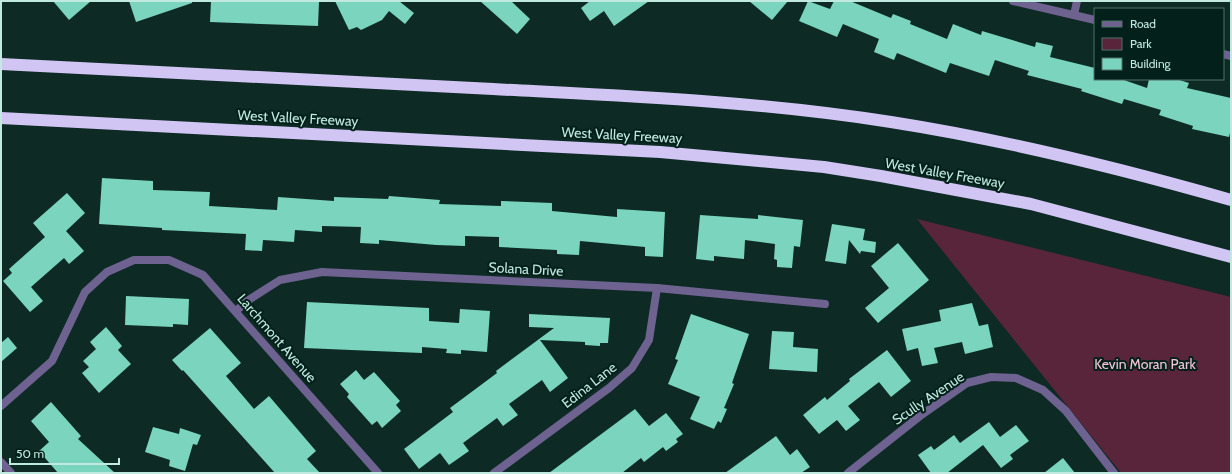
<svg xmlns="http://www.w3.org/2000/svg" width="1232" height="474" font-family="Cabin,sans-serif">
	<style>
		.green { fill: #59253a }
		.building { fill: #7ad4be }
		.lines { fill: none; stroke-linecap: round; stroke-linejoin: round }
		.minor { stroke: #6e6290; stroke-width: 8 }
		.motorway { stroke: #d1c5f4; stroke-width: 12 }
		.labels { text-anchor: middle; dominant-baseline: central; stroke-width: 4; stroke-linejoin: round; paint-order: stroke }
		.street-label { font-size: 14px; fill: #c0eadf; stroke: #03201a }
		.park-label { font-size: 14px; fill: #f2c6d5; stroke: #03201a }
	</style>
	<rect width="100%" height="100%" fill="#0d2a24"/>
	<polygon class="green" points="917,219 1231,297 1231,473 1121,473"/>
	<g class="building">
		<polygon points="53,1 91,1 69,20"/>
		<polygon points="129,1 192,1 192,3 136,22"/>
		<polygon points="211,1 319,2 318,26 210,22"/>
		<polygon points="335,1 399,1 414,13 405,24 389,11 382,20 361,30 357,27 349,30"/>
		<polygon points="480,1 511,1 530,19 517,34"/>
		<polygon points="590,1 649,1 614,26 604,11 590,21 581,8"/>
		<polygon points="749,1 788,1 772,20"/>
		<polygon points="808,1 830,9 834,1 850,1 891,18 893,14 911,21 910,24 947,39 953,24 981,35 982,31 1035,47 1036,42 1053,46 1050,57 1095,68 1095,79 1121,79 1147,88 1149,79 1176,79 1189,83 1187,88 1231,98 1231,129 1229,137 1192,129 1193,126 1159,115 1161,110 1124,99 1122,104 1081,91 1082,89 1027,75 1029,71 995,60 989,76 950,63 946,73 897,53 894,60 874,52 879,39 843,24 837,37 799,21"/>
		<polygon points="102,178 153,181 153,190 210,192 209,206 277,210 278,197 334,201 334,197 388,199 389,196 440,200 439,204 501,206 501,201 552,203 552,211 617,217 617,209 665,212 663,257 645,256 645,247 580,241 579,255 557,254 557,250 499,247 499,237 465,236 465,246 436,245 379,240 379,244 360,243 361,227 322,226 322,232 295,230 294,242 263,240 262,251 245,250 246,234 162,230 162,228 99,224"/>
		<polygon points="67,193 85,213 66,231 84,251 69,264 64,258 31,287 43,301 30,312 3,281 12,273 9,269 45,237 33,223"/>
		<polygon points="700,215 758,219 758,215 803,220 800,247 794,246 792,268 777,267 777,260 774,259 775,244 745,240 744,259 714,256 714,261 696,259"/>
		<polygon points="832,224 865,229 863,240 876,242 875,253 861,251 860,254 849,240 846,264 825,261"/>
		<polygon points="898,243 929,280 878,323 865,308 889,288 871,266"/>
		<polygon points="126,296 189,299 188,325 173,324 173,327 125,325"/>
		<polygon points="307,302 429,308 429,321 459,323 460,309 490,311 487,352 461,350 461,354 446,353 447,349 422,347 422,353 304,348"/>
		<polygon points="972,303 979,326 988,324 993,347 965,354 962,342 934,348 938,363 922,366 918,348 907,351 902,329 941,321 939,310"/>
		<polygon points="529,314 610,318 608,343 600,343 600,346 585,345 585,342 540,340 568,378 550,392 542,380 509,404 518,415 503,426 497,418 463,443 469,451 449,465 440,453 419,469 404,449 453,412 450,408 497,373 496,371 554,328 529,327"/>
		<polygon points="691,314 749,334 732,383 734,384 724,408 727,409 721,423 718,421 714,429 690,419 700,397 668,384 678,360 675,359"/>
		<polygon points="106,327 122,346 118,350 131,364 99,393 82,373 89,367 83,361 96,349 90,342"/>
		<polygon points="210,328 241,363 226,376 254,409 269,396 316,451 307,459 320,473 275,473 183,370 182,371 172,360"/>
		<polygon points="772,331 794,332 793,347 818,349 817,372 769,369"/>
		<polygon points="8,337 17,348 1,362 1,343"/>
		<polygon points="887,350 911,381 891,397 879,382 848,406 860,420 846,431 837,420 819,434 803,415 825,397 827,400 850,381 849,379"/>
		<polygon points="356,370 364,380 374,372 400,401 396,405 401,411 382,428 377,421 372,425 347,397 349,394 340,384"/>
		<polygon points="51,402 81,436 78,439 115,473 58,473 39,451 49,442 31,421"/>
		<polygon points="635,409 649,426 666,413 683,434 676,439 678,442 666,451 663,447 644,462 641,458 622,473 549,473"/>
		<polygon points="989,422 1000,437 1016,425 1029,441 1010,455 1013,459 1001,468 983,445 947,473 931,473 918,455 931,446 934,450 954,435 960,443"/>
		<polygon points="153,427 179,434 180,428 201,435 197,445 193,444 185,471 169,466 170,460 145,452"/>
		<polygon points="776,436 790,455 797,449 810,467 801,473 725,473"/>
		<polygon points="1063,458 1075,473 1044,473"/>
	</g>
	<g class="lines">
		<g class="minor">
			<polyline points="1013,1 1095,20"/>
			<polyline points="1074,15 1077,1"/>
			<polyline points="1223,54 1231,56"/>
			<polyline points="236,311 247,301 280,280 322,272 657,288 825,304"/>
			<polyline points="1,406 52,361 85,292 107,272 134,260 169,260 203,275 378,473"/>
			<polyline points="1,462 11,473"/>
			<polyline points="494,473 609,388 632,368 649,340 657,288"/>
			<polyline points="848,473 920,416 967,383 991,377 1016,378 1043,390 1066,411 1114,473"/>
		</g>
		<g class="motorway">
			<path d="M 1,64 C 165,72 329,81 493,89 C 626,96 759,101 891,122 C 1006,140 1119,168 1231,200"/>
			<polyline points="1,118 660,152 824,167 881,176 1031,204 1231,257"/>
		</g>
	</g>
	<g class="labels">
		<g class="street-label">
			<text transform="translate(298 118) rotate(3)">West Valley Freeway</text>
			<text transform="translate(622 135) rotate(3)">West Valley Freeway</text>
			<text transform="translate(945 173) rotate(10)">West Valley Freeway</text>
			<text transform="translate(526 269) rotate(3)">Solana Drive</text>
			<text transform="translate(277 338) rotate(49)">Larchmont Avenue</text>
			<text transform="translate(589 385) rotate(-38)">Edina Lane</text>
			<text transform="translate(928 398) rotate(-34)">Scully Avenue</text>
		</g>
		<g class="park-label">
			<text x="1145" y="364">Kevin Moran Park</text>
		</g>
	</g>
	<rect width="1232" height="474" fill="none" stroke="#c0eadf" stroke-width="4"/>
	<rect x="1094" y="8" width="130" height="72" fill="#03201a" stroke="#4f7169"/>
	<rect x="1102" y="21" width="20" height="6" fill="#6e6290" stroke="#4f7169"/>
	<text x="1130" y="28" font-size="12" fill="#c0eadf">Road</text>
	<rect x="1102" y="38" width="20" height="12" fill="#59253a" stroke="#4f7169"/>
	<text x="1130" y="48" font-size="12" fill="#c0eadf">Park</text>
	<rect x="1102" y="58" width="20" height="12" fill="#7ad4be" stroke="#4f7169"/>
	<text x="1130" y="68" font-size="12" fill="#c0eadf">Building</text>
	<path d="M10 458v6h109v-6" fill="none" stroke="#c0eadf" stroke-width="2"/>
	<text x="16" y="458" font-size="12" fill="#c0eadf" stroke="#03201a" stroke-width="3" paint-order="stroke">50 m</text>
</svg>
